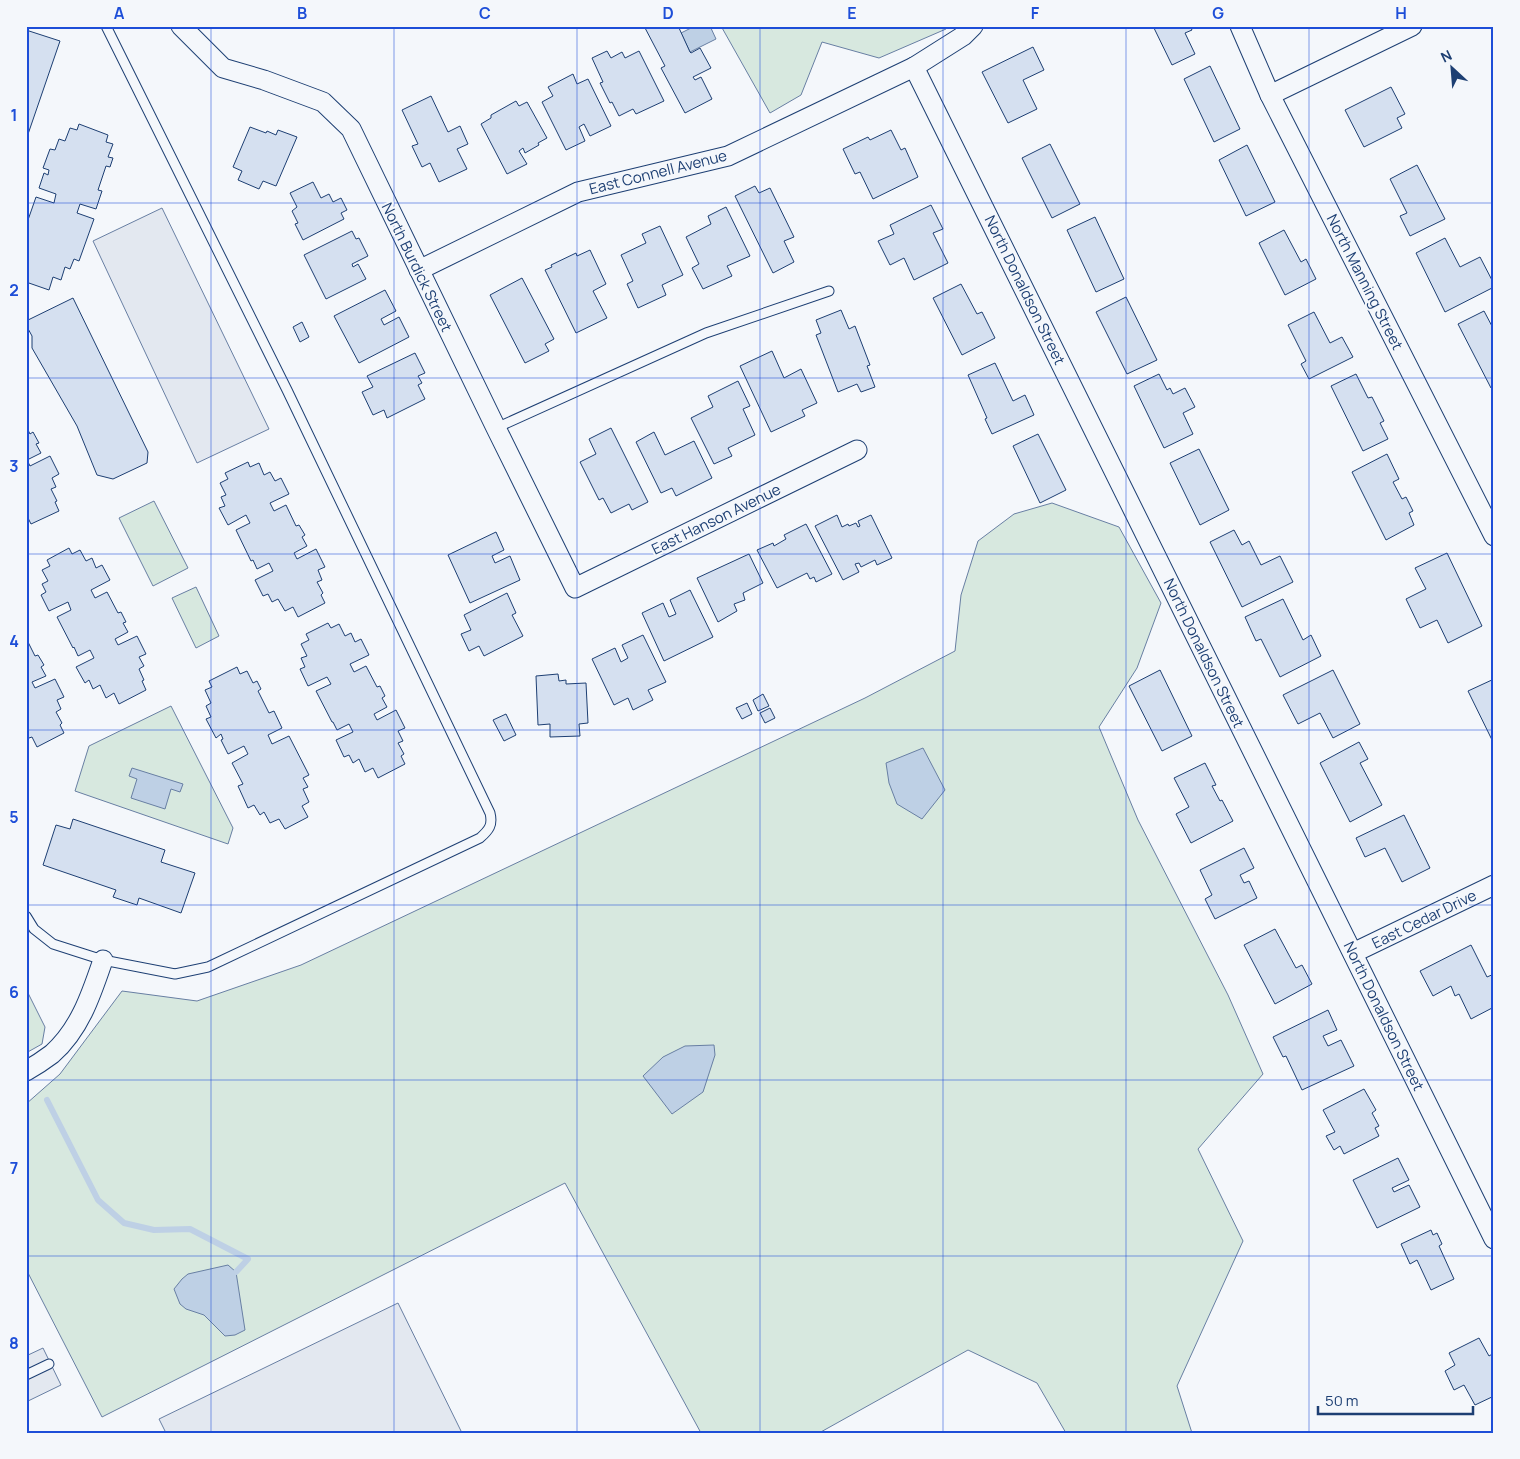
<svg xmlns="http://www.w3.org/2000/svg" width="1520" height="1459" font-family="Manrope,sans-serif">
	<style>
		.green { fill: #d7e8df; stroke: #687fa3 }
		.parking { fill: #e3e8f0; stroke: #687fa3 }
		.water { fill: #bed0e5; stroke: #687fa3 }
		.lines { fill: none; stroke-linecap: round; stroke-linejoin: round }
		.stream { stroke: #bed0e5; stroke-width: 6 }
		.building { fill: #d5e0f0; stroke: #1d3f73 }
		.lane-casing { stroke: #1d3f73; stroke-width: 11 }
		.street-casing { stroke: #1d3f73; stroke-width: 21 }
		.lane { stroke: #f4f7fb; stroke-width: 9 }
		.street { stroke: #f4f7fb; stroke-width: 19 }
		.grid { fill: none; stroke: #1d4ed8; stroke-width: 1; stroke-opacity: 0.55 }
		.labels { text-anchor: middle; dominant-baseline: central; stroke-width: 4; stroke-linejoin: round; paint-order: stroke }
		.street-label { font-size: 15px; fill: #1d3f73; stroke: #f4f7fb }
		.neatline { fill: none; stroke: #1d4ed8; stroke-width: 2 }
		.grid-label { font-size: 16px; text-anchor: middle; font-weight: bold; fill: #1d4ed8 }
	</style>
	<rect width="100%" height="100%" fill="#f4f7fb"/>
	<g class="green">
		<polygon points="721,26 944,26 946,29 879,58 822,42 801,95 770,113"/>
		<polygon points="154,501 188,568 153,586 119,518"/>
		<polygon points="1052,503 1119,527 1161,603 1137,668 1099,727 1138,820 1228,995 1263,1074 1198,1149 1243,1241 1177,1386 1192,1433 1066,1433 1037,1383 968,1350 819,1433 701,1433 565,1183 102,1417 26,1269 26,1104 60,1074 122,991 197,1001 301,965 865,698 955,651 961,595 978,541 1014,514"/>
		<polygon points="196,587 219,636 196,648 172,598"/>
		<polygon points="171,706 233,828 228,844 75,791 89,746"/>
		<polygon points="26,989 45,1027 42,1044 26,1053"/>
	</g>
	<g class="parking">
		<polygon points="162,208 269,429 197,463 93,241"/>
		<polygon points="398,1303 462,1433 166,1433 159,1419"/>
		<polygon points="43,1348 61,1385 26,1402 26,1356"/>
	</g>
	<g class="water">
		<polygon points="695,26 710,26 716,39 690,52 681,33"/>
		<polygon points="923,748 945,790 922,819 897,804 889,783 886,763"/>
		<polygon points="132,768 183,784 180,792 171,789 165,809 131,798 137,779 129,776"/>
		<polygon points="714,1045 715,1055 703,1092 672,1114 643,1076 663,1057 685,1046"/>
		<polygon points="228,1265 236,1272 245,1330 235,1335 225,1336 204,1315 186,1309 180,1304 174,1289 182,1279 188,1274"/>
	</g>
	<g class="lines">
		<polyline class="stream" points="47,1100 98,1200 124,1223 154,1230 190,1229 248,1259 236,1272"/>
	</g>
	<g class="building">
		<polygon points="644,26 682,26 679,28 690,52 691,53 700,48 711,68 693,77 695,80 701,77 712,99 685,113 661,68 665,66"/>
		<polygon points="1153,26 1190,26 1192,30 1185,33 1195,54 1172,65"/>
		<polygon points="26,30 60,41 26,140"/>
		<polygon points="1033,47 1044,70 1023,80 1037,109 1008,123 982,72"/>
		<polygon points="607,51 611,58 622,52 625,58 639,51 664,101 636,114 633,109 619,116 612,102 610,103 600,83 603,82 592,58"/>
		<polygon points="1210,66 1240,129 1214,142 1184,79"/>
		<polygon points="573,74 577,84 588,79 611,126 590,136 584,124 579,127 585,141 566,150 542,102 553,96 548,87"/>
		<polygon points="1391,87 1405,114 1397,118 1402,128 1364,147 1345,110"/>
		<polygon points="431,96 448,132 460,126 468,144 457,149 467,169 439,182 430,163 422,167 412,146 418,144 402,110"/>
		<polygon points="516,101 519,106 527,102 547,138 538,143 539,145 525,153 523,148 519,151 527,164 507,174 481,124 491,118 491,115"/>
		<polygon points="79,124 108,135 106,142 113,144 108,157 113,158 110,167 106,166 98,190 102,191 96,209 80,204 77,213 94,219 79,261 74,259 70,269 65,267 61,280 53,277 49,290 26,282 28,270 26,270 26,219 28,220 36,197 54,203 56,194 39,188 44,173 48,175 49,170 43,168 50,149 55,150 59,139 65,141 70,128 77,130"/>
		<polygon points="250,127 266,133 267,131 276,135 278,130 297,137 276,186 263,181 259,189 238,180 242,171 233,167"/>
		<polygon points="891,130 901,150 905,148 918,177 873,199 860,172 855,174 843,149 868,137 870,140"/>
		<polygon points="1050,144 1080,204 1052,218 1022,158"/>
		<polygon points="1247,145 1275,202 1246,216 1219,160"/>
		<polygon points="1417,165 1445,219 1410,236 1400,216 1407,213 1390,179"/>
		<polygon points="313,182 321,198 329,194 333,202 341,198 347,210 341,213 344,219 303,240 295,224 298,223 292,211 297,207 290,193"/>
		<polygon points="755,186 759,193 770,188 794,237 784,241 794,262 773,273 735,196"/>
		<polygon points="931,205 943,229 933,233 948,263 914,280 904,258 890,265 878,241 894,234 890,225"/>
		<polygon points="726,207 750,256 727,266 732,276 703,289 692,268 699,264 686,237 711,224 708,216"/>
		<polygon points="1095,217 1124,279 1096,292 1067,230"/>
		<polygon points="660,226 683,275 662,285 666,295 638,308 627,284 633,281 621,255 646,243 642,234"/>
		<polygon points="1284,230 1301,262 1306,259 1316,279 1285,295 1259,243"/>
		<polygon points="352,231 356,239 359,238 368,256 352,264 353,267 358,264 366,279 326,299 304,255"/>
		<polygon points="1445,238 1460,267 1480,257 1494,284 1494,287 1445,312 1416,253"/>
		<polygon points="590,250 606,284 593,291 607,318 576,333 545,270 552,267 551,265 576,253 577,256"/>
		<polygon points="522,278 554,339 545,344 549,351 525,363 490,295"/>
		<polygon points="961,284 977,314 982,312 995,338 962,355 933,298"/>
		<polygon points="385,290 396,311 381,319 384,325 399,317 409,337 359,363 334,316"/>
		<polygon points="1126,297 1157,360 1127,374 1096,312"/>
		<polygon points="73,298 148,452 147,463 113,479 97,475 77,426 32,348 32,336 26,325 26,321"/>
		<polygon points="841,310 849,329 855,326 870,365 867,366 875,387 861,392 857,384 838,392 816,335 821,333 816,320"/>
		<polygon points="1484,311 1494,330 1494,387 1491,388 1458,324"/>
		<polygon points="1314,312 1330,343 1342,337 1353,357 1309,379 1301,364 1306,361 1288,325"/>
		<polygon points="302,322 309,337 300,342 293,327"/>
		<polygon points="772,351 784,378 801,369 817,403 802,410 805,416 771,432 740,366"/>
		<polygon points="415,353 425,373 418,376 422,383 418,385 425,399 387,418 384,410 373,415 362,392 373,387 367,376"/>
		<polygon points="995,363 1013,401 1025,395 1034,415 992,434 985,419 987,418 968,375"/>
		<polygon points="1159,374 1167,390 1170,388 1173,394 1185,388 1195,407 1183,413 1193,434 1164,448 1134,386"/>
		<polygon points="1356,374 1368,398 1372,397 1384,421 1380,423 1388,439 1363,451 1331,386"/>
		<polygon points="738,381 750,406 743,409 755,435 728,448 732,456 714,464 691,418 713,407 708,396"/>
		<polygon points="26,426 30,434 33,432 39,443 36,444 41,453 27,460 30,466 50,456 59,474 52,478 56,487 51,489 57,501 55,502 59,511 31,524 26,514"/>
		<polygon points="611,428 648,502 632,510 629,504 611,513 603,498 599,500 580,462 596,454 589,439"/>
		<polygon points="654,432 665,455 694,441 712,478 676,496 672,488 661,493 636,442"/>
		<polygon points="1038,434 1066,490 1040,503 1013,446"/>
		<polygon points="1199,449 1229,510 1200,525 1170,463"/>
		<polygon points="1387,454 1399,479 1393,482 1402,499 1406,497 1413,511 1409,513 1414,525 1386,540 1352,472"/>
		<polygon points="248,462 250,467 259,463 264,475 270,472 275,481 281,478 289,494 270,503 274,511 286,505 296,526 299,525 305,535 302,537 307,546 294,553 297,559 316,549 325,567 318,570 322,580 317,582 323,593 321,595 325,603 298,617 293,607 285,611 278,599 272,602 268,594 263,596 255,580 273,571 269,563 257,569 253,560 251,561 236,530 250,523 246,515 228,525 219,508 225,506 221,497 226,495 220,483 228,479 225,473"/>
		<polygon points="837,515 842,527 848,524 849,526 856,523 858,527 860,526 858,521 871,515 892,558 877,565 875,560 861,567 859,563 855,564 859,572 843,580 815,526"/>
		<polygon points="806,524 832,574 816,582 814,577 810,579 807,573 777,588 757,550 773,543 774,546 786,539 784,535"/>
		<polygon points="1234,530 1242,545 1249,541 1261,565 1280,556 1293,582 1242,607 1210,542"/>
		<polygon points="496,532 504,550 492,556 495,563 510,556 520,580 470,603 448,555"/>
		<polygon points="69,548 72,554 80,550 86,561 92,558 96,568 102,565 110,580 91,590 95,598 107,592 118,613 121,612 126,622 123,623 128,632 115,639 118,645 137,636 146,654 139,657 144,666 139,669 144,680 142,681 146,690 119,704 114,693 106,698 100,685 93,689 89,680 85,683 76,667 94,658 90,650 78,656 74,647 73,648 57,617 71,610 68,602 49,611 41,595 46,592 42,584 48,581 42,570 50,566 47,560"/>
		<polygon points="1447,553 1482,626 1448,643 1437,620 1420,628 1406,599 1426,589 1415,568"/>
		<polygon points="749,554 763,583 743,593 745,600 734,604 737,611 718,622 697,578"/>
		<polygon points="690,590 713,637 664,661 642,613 663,603 669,617 676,614 670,600"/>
		<polygon points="507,593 516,613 512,615 523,636 484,656 479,646 469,651 461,634 471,630 464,615"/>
		<polygon points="1283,599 1303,640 1311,635 1321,656 1280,677 1261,639 1256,641 1245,617"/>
		<polygon points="328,623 331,628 339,624 345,636 351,633 355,642 361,639 369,655 350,664 354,672 366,666 377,687 380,686 385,696 382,698 387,707 374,714 377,720 396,710 405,728 398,731 403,741 398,743 404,754 401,756 405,764 378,778 373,768 365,772 359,759 353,763 349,755 344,757 336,740 353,732 349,724 337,730 333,722 332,722 316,691 331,684 327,677 308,686 300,669 305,667 301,658 307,656 301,644 309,640 306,634"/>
		<polygon points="643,635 666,682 648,690 653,700 633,710 628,698 614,705 592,659 615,648 621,662 628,658 622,645"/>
		<polygon points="26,638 35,656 38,655 44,665 41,667 46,676 32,682 35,688 55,679 64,697 57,700 61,709 56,712 62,723 60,725 64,733 37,747 32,737 26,739"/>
		<polygon points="237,667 240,674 247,671 253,683 257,681 261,689 258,691 269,713 274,711 282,728 268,735 272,744 289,736 309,775 303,778 308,787 303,789 309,802 302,806 308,817 285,829 279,819 270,823 264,812 260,815 254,805 248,808 238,786 243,784 232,763 248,754 244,746 228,754 221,740 223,739 221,734 216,738 206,719 211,717 206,706 211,703 205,690 212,687 209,681"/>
		<polygon points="1160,670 1192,736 1162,751 1129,686"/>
		<polygon points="1333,670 1360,724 1333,738 1320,713 1298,724 1283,695"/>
		<polygon points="558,674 559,681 566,680 566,684 586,683 588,723 579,724 580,736 550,737 550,724 538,725 536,676"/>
		<polygon points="1494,679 1494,744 1468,691"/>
		<polygon points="763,694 769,706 758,711 753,700"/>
		<polygon points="747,703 752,714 742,719 736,708"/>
		<polygon points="770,708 775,718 765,723 760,713"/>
		<polygon points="506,714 516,735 504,741 493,720"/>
		<polygon points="1359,742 1368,759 1360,763 1382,805 1350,822 1320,763"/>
		<polygon points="1205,763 1216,785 1212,786 1220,801 1222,800 1233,821 1191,843 1176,814 1189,807 1174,778"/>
		<polygon points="1404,815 1430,868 1402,882 1385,848 1365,857 1356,838"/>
		<polygon points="73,819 165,850 161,862 195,873 181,913 139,898 137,905 113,897 116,890 43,865 56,825 70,829"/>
		<polygon points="1244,848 1254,868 1240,875 1244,883 1249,881 1257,898 1215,919 1205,899 1212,895 1200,870"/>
		<polygon points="1275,929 1296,968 1302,965 1312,984 1275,1004 1244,945"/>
		<polygon points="1471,945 1487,977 1494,974 1494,1007 1471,1019 1459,994 1455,996 1451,986 1433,996 1420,971"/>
		<polygon points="1328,1010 1337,1030 1323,1036 1328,1046 1341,1040 1354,1066 1302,1090 1286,1056 1283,1057 1273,1037"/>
		<polygon points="1364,1089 1376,1110 1372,1113 1379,1126 1375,1128 1379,1136 1344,1154 1340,1146 1334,1150 1326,1136 1335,1132 1323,1110"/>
		<polygon points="1398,1158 1409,1180 1392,1188 1394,1192 1409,1185 1420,1207 1377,1228 1353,1180"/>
		<polygon points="1431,1230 1433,1235 1437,1233 1442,1244 1439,1246 1454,1279 1431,1290 1417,1260 1410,1264 1401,1244"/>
		<polygon points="1479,1338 1489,1356 1494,1353 1494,1396 1475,1405 1464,1385 1454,1390 1445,1371 1455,1365 1449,1353"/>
	</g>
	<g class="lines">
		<defs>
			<g id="lane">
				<polyline points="496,428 706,333 829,291"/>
				<path d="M 26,916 L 34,929 L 53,944 L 103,960 L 175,974 L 208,967 L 480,838 C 489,830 493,825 490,813 L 287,390 L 106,26"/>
				<polyline points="26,1375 49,1364"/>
			</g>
			<g id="street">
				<polyline points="181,26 223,68 264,80 323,102 351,129 496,428 575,588 857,450"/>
				<polyline points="1240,26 1270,95 1494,536"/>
				<polyline points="914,67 1494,1239"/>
				<polyline points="1270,95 1412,26"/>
				<polyline points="419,270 578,192 728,156 914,67 963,36 973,26"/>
				<polyline points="1353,953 1494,885"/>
				<path d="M 26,1071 C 35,1066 44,1060 52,1054 C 80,1029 91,995 103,960"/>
			</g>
		</defs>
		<use href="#lane" class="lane-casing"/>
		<use href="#street" class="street-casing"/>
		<use href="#lane" class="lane"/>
		<use href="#street" class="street"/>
	</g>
	<path class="grid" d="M 211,26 L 211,1433M 394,26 L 394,1433M 577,26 L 577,1433M 760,26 L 760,1433M 943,26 L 943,1433M 1126,26 L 1126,1433M 1309,26 L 1309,1433M 26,203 L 1494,203M 26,378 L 1494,378M 26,554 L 1494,554M 26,730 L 1494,730M 26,905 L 1494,905M 26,1080 L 1494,1080M 26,1256 L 1494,1256"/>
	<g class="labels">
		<g class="street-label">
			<text transform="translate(658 172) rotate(-14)">East Connell Avenue</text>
			<text transform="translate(417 267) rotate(64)">North Burdick Street</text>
			<text transform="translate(1365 282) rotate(63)">North Manning Street</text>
			<text transform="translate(1025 290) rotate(64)">North Donaldson Street</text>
			<text transform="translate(716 519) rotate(-26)">East Hanson Avenue</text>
			<text transform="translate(1204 653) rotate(64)">North Donaldson Street</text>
			<text transform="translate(1424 919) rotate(-26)">East Cedar Drive</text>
			<text transform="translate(1384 1016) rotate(64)">North Donaldson Street</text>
		</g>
	</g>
	<rect width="1520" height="1459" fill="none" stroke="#f4f7fb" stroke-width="55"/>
	<g transform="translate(1452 68) rotate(334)" stroke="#f4f7fb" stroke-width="4" paint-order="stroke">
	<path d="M0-4L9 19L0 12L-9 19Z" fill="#1d3f73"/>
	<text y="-8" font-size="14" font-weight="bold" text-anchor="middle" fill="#1d3f73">N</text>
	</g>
	<path d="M1318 1406v8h155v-8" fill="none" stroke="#1d3f73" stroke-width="2.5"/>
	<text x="1325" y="1406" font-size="15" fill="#1d3f73" stroke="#f4f7fb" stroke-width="4" paint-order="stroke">50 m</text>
	<rect x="28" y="28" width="1464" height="1404" class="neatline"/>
	<g class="grid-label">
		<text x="119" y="19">A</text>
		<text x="302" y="19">B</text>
		<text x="485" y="19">C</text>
		<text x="668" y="19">D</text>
		<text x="852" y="19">E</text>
		<text x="1035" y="19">F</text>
		<text x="1218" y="19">G</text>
		<text x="1401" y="19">H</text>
		<text x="14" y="121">1</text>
		<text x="14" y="296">2</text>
		<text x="14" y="472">3</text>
		<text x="14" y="647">4</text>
		<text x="14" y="823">5</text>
		<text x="14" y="998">6</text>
		<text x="14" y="1174">7</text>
		<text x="14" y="1349">8</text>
	</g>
</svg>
